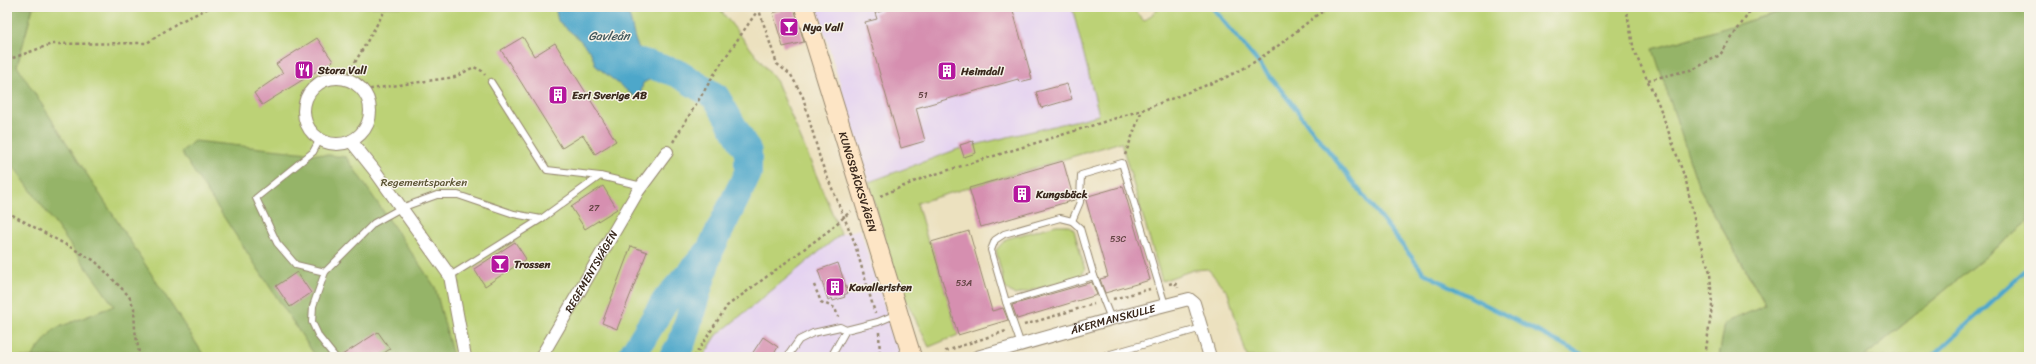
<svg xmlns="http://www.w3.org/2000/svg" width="2036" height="364" font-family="Sriracha,sans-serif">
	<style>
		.built { fill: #e5d3f1 }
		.green { fill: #bcd276; stroke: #7c7e4a }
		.forest { fill: #95b467; stroke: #686f42 }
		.water { fill: #4da7ca; stroke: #446874 }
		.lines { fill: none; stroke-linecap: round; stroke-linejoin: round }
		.stream { stroke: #4da7ca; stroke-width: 4.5 }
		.river { stroke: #4da7ca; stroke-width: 28 }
		.building { fill: #d68fb0 }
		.lane-casing { stroke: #94866e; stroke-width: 8 }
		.street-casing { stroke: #94866e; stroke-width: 14 }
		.secondary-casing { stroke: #94866e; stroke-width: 20 }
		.path { stroke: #94866e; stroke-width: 2.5; stroke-dasharray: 3 3; stroke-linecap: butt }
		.lane { stroke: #fff; stroke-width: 6 }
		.street { stroke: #fff; stroke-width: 12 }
		.secondary { stroke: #fde5c5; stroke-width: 18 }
		.labels { text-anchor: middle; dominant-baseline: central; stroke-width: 3; stroke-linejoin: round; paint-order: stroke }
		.number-label { font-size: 9px; fill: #624342 }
		.poi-label { font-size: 11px; font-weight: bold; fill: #3b2a1e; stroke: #f7f3e8; text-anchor: start }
		.park-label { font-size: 11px; fill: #5b5434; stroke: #f7f3e8 }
		.street-label { font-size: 11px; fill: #3b2a1e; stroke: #f7f3e8 }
		.water-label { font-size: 12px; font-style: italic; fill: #41565a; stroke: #f7f3e8 }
	</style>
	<rect width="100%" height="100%" fill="#f7f3e8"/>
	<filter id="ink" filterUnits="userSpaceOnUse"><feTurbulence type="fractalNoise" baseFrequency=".025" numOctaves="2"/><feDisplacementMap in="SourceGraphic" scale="8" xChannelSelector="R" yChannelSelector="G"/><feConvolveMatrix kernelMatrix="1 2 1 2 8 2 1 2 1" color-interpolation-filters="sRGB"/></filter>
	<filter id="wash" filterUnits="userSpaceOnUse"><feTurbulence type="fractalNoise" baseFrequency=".012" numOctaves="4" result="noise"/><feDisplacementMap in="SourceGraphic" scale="16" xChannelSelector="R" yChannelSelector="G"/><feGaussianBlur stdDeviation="0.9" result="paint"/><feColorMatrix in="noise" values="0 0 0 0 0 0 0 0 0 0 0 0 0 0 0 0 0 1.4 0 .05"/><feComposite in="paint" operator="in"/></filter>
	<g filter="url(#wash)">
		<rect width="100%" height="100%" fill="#ece1bf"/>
		<g class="built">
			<polygon points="817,7 1072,7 1099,115 958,149 869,182"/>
			<polygon points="860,229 901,357 703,357 717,335 841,234"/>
		</g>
		<g class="green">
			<polygon points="33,7 718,7 777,82 841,234 717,335 703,357 7,357 7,85 17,66"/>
			<polygon points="1072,7 1131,7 1144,21 1161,7 1797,7 1654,49 1699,188 1766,306 1725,323 1719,357 1247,357 1228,293 1208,269 1193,270 1162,281 1121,142 917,203 928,242 931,242 958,335 929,347 896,279 869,182 958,149 1099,115"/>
			<polygon points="2029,221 2029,357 1864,357"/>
			<polygon points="1056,225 1068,225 1074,230 1085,270 1079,277 1015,295 1005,288 996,250 1006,239"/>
		</g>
		<g class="forest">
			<polygon points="7,7 33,7 17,66 205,357 31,357 54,329 114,306 7,157"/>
			<polygon points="1797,7 2029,7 2029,221 1864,357 1719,357 1725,323 1766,305 1699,188 1653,49"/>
			<polygon points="194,141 346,157 435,287 453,357 316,357 181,152"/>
		</g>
		<path class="water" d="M 555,7 L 608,7 L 629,15 C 632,24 633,34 636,42 C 643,61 667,60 683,63 L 675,79 L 651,79 L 643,83 L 640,98 L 635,97 L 596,66 L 591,53 L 579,39 L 558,21 Z"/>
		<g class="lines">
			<g class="stream">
				<polyline points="1212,7 1281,90 1424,273 1587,357"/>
				<polyline points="1932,357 2029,267"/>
			</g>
			<g class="river">
				<polyline points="640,62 677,73 716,97 748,152 748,173 710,250 682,342 673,357"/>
				<polyline points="631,357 666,300 706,255"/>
			</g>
		</g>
		<g id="blocks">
			<g class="building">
				<polygon points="794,7 804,42 783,47 773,13"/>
				<polygon points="881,7 1012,7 1032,79 1019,82 1018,79 916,108 925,141 901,148 865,22 877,19 875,13 882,11"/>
				<polygon points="523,37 534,56 555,43 616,141 595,154 583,135 562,148 501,50"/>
				<polygon points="317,38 333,61 262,105 254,93 283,73 276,64"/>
				<polygon points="1067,84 1072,99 1041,108 1036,92"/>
				<polygon points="973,141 976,153 964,157 960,145"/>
				<polygon points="1063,161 1074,200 981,227 969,188"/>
				<polygon points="603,186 617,209 585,229 571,207"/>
				<polygon points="1123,186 1150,280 1105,293 1100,279 1108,277 1085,197"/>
				<polygon points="969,231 992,311 1003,308 1008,320 958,335 931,242"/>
				<polygon points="515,242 526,259 485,286 474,269"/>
				<polygon points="631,246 647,252 617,329 602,323"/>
				<polygon points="838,263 848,293 844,295 845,297 833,301 832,298 828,300 818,270"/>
				<polygon points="297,272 311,293 290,307 276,286"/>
				<polygon points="1092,282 1097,295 1017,319 1012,305"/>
				<polygon points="378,332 390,349 378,357 339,357"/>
				<polygon points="763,337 778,347 772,357 750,357"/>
			</g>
		</g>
	</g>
	<g filter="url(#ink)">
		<use href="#blocks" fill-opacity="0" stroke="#94866e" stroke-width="1"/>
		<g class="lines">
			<defs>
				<g id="lane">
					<polyline points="491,82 547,170 600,176"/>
					<polyline points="320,139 313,152 256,198 277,243 296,265 325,272"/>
					<polyline points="1072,221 1080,202 1081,175 1122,163 1165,305"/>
					<polyline points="450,276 541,219 600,176 642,186"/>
					<polyline points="1006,302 991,250 995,240 1004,234 1060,218 1072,221 1080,228 1094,276"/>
					<polyline points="1021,345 1006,302 1094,276 1111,319"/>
					<polyline points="335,357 319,337 312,322 313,306 325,272 374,223 401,208 437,195 458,195 514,214 541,219"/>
					<polyline points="787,357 799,340 813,333 840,327 846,330 878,322 897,314"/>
					<polyline points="831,357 846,330"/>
					<polyline points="1100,357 1202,328"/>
				</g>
				<g id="street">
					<circle cx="337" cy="111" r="33"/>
					<polyline points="351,141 375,171 450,276 465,357"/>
					<path id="s1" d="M 541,357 L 638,191 L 667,152"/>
					<path id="s2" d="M 977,357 L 1111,319 L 1189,299 L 1194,303 L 1210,357"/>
				</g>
				<g id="secondary">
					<path id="s3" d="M 804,7 L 912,357"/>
				</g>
			</defs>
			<use href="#lane" class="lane-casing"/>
			<use href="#street" class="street-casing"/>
			<use href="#secondary" class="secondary-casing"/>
			<g class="path">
				<polyline points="760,7 759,10 777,64 791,75 803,97 821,162 854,241 875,313"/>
				<polyline points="1626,7 1634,51 1659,105 1686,181 1698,237 1710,272 1712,306 1705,357"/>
				<polyline points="7,60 52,44 147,43 177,23 211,7"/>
				<polyline points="346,78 387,7"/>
				<polyline points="1648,80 1694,69 1720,55 1753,7"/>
				<polyline points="364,90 455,77 474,67 482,71 485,75"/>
				<polyline points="673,142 718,68 758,10"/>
				<polyline points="1125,155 1142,110"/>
				<polyline points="880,196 923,178 1142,110 1225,78 1256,61 1279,45 1327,7"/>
				<polyline points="7,212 95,261 129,296 134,308 135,330 139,353 143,357"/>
				<polyline points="1169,284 1173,283 1178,285 1178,288"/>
				<polyline points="814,285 821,302 835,308 838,317"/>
				<polyline points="1113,299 1150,289"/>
				<polyline points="1024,325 1094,304"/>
				<polyline points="879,332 880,357"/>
				<polyline points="694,357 727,306 827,232 851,211"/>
				<polyline points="947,357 946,351 1006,331"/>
			</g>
			<use href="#lane" class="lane"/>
			<use href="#street" class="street"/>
			<use href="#secondary" class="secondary"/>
		</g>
	</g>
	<defs>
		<symbol id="bar-square" viewBox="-11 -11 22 22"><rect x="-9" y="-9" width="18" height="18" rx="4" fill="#b5179e" stroke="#f7f3e8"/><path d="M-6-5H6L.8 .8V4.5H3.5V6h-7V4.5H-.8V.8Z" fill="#fff"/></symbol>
		<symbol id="restaurant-square" viewBox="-11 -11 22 22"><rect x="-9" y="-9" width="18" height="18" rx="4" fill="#b5179e" stroke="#f7f3e8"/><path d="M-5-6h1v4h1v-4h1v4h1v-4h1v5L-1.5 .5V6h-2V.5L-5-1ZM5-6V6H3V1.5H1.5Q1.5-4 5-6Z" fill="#fff"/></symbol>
		<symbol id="building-square" viewBox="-11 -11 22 22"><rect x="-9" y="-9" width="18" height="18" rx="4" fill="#b5179e" stroke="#f7f3e8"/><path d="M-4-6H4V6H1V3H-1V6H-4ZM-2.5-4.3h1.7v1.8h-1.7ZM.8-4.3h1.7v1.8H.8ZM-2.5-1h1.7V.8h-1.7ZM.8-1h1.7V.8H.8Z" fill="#fff"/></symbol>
	</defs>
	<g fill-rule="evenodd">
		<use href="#bar-square" x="778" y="16" width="22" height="22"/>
		<use href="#restaurant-square" x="293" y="59" width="22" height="22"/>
		<use href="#building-square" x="936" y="60" width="22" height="22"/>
		<use href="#building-square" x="547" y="84" width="22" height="22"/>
		<use href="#building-square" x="1011" y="183" width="22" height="22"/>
		<use href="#bar-square" x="489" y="253" width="22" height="22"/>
		<use href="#building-square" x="824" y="276" width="22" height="22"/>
	</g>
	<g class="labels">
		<g class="number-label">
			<text x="923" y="95">51</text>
			<text x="594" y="208">27</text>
			<text x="1118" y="239">53C</text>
			<text x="964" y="283">53A</text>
		</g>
		<g class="poi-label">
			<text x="803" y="27">Nya Vall</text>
			<text x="318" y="70">Stora Vall</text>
			<text x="961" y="71">Heimdall</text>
			<text x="572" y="95">Esri Sverige AB</text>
			<text x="1036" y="194">Kungsbäck</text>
			<text x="514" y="264">Trossen</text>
			<text x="849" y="287">Kavalleristen</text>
		</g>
		<g class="park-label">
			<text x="424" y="182">Regementsparken</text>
		</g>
		<g class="street-label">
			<text stroke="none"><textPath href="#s3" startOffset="183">KUNGSBÄCKSVÄGEN</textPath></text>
			<text stroke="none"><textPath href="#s1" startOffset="99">REGEMENTSVÄGEN</textPath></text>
			<text stroke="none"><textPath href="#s2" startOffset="141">ÅKERMANSKULLE</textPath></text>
		</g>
		<g class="water-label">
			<text x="609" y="36">Gavleån</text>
		</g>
	</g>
	<rect width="2036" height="364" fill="none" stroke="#f7f3e8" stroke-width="24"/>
</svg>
